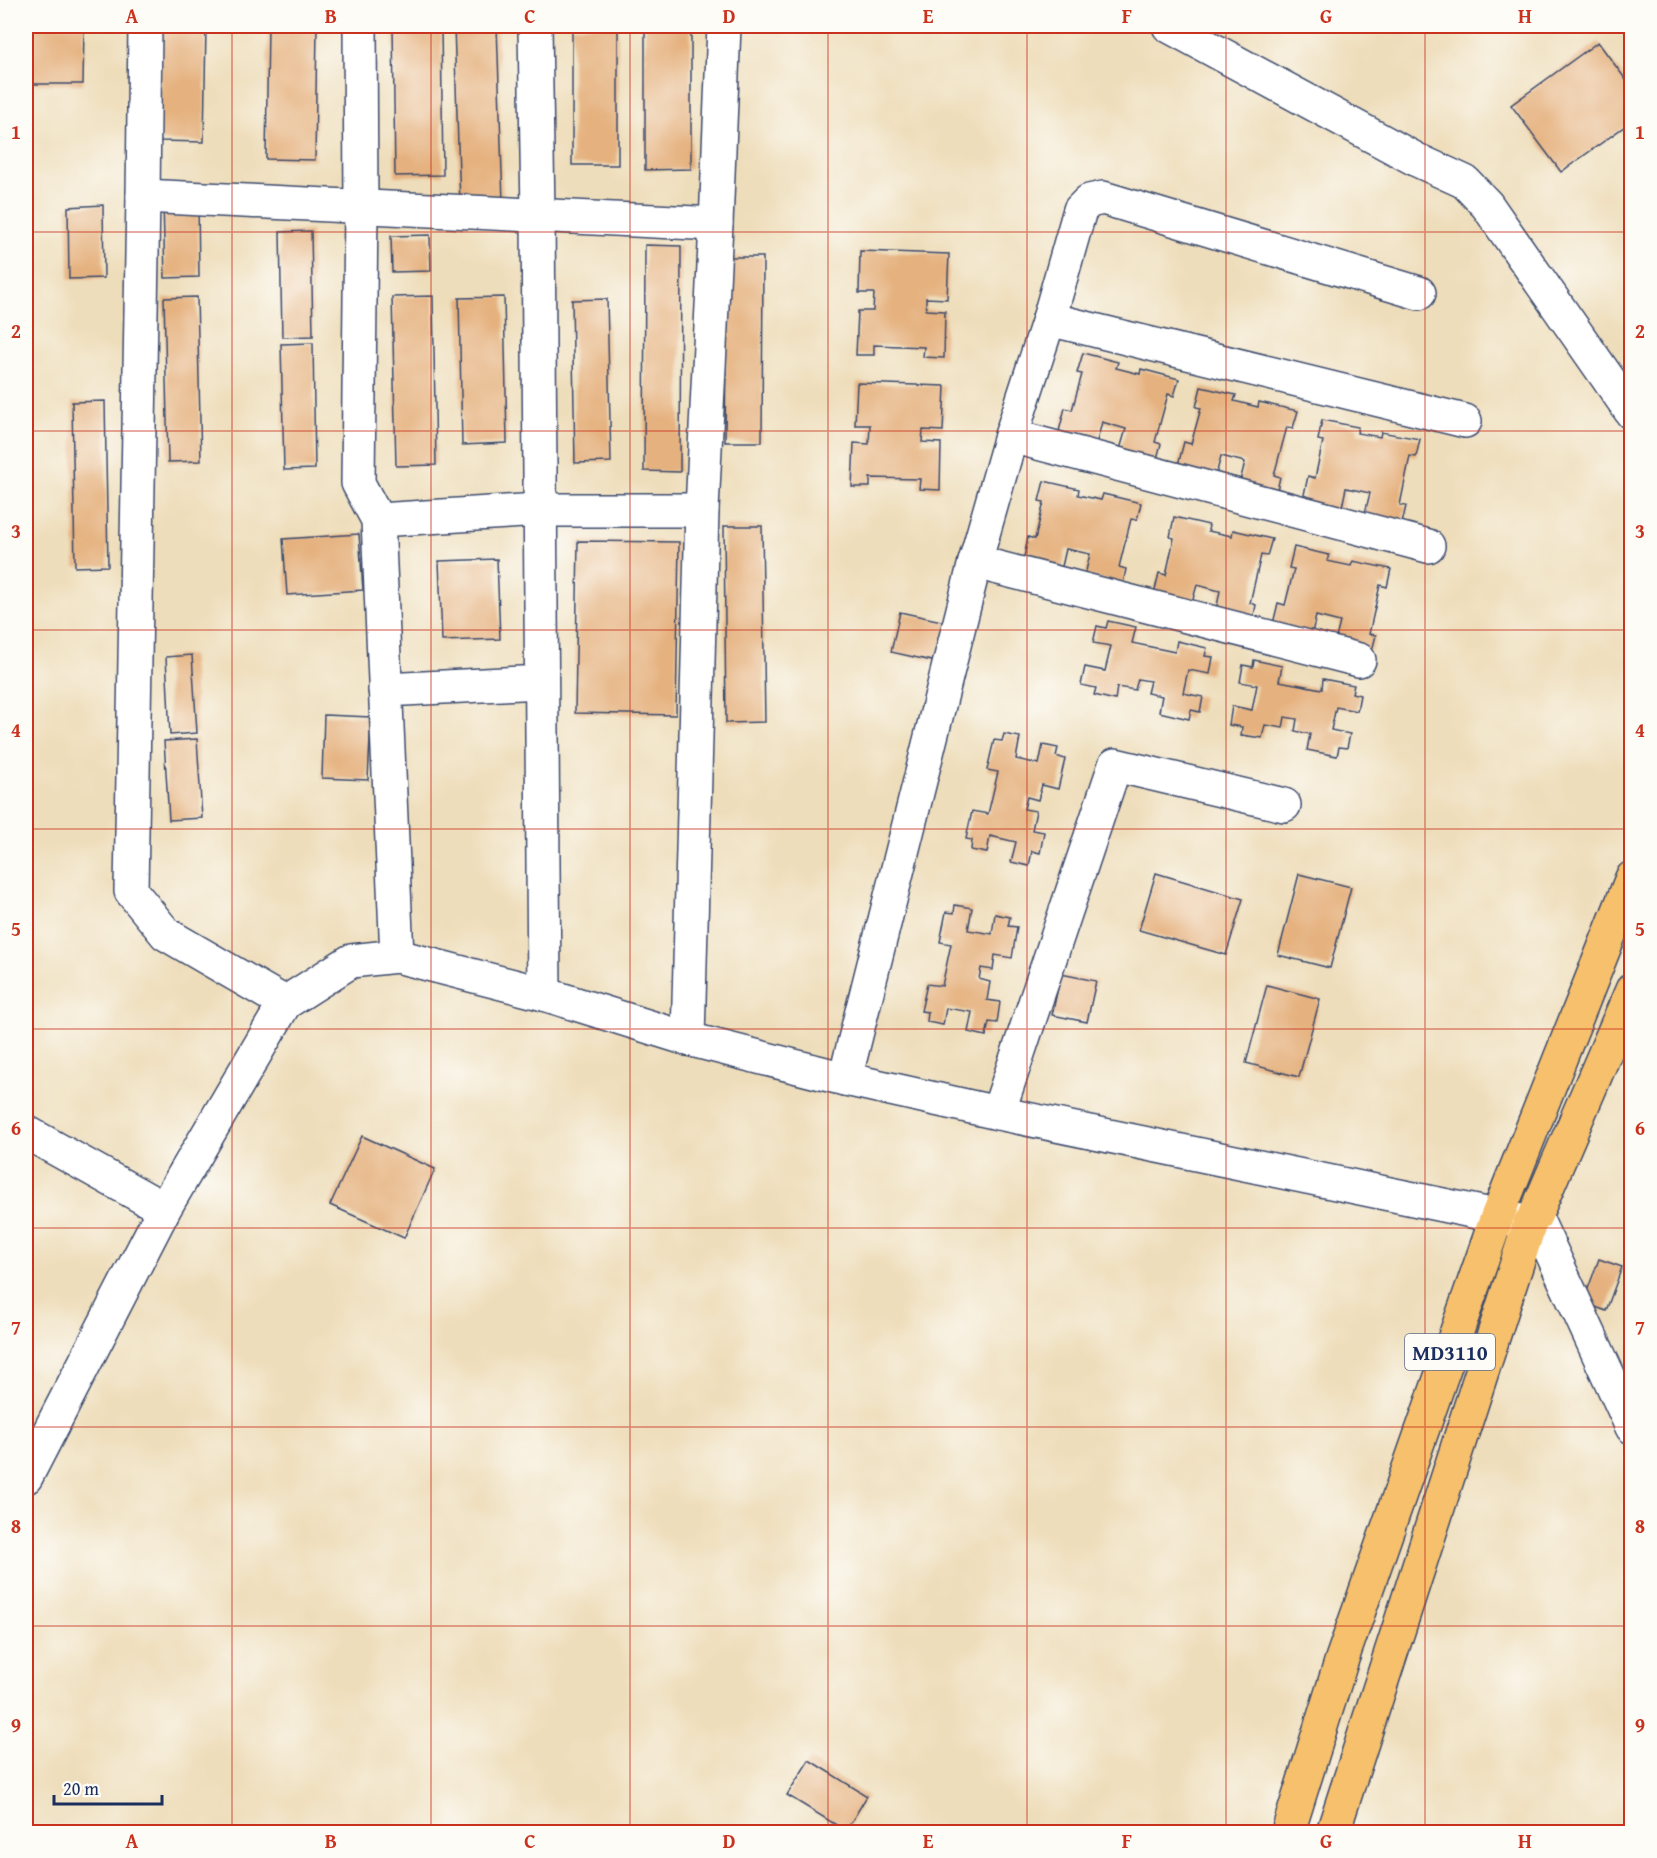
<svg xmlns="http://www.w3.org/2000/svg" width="1657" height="1858" font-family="'Gentium Book Plus',serif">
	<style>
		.building { fill: #e5b17e }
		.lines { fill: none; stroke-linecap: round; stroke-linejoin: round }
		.minor-casing { stroke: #3b496c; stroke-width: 36 }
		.major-casing { stroke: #3b496c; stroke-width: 36 }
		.minor { stroke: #fff; stroke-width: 33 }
		.major { stroke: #f7c06c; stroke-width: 33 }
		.grid { fill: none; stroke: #c8321e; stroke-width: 1.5; stroke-opacity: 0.55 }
		.labels { text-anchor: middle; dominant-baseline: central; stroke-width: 4.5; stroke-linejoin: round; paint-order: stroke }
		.shield { fill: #fdfcf7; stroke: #5f6c8c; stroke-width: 1.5 }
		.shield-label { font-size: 21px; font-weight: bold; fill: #1b2f5e }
		.neatline { fill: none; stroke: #c8321e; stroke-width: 2 }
		.grid-label { font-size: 20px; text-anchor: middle; font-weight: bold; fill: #c8321e }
	</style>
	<rect width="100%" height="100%" fill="#fdfcf7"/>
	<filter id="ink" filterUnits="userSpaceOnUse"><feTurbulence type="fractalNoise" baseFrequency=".0167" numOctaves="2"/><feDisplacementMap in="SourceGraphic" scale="12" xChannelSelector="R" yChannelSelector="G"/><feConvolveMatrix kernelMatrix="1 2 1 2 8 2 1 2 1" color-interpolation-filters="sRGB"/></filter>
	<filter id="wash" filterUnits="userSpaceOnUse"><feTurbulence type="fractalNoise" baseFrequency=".008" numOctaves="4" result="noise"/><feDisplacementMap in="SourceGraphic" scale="24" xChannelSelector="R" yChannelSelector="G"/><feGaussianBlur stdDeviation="1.35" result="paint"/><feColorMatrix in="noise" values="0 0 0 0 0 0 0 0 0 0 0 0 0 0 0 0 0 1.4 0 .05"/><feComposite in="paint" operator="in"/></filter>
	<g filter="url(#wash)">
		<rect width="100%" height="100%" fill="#eeddba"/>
		<g id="blocks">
			<g class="building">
				<polygon points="26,26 84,26 83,84 26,84"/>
				<polygon points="161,26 206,26 204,142 160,141"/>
				<polygon points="268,26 317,26 315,160 266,159"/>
				<polygon points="393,26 441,26 443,175 395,176"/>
				<polygon points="454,26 497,26 503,203 460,204"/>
				<rect x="572" y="26" width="46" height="139"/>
				<polygon points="645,26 691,26 691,169 645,170"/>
				<polygon points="1598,42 1632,88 1632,121 1561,172 1511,105"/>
				<polygon points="198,201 199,277 165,278 163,202"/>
				<polygon points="103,205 104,278 69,279 68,207"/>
				<polygon points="311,231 313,336 282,337 280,232"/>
				<polygon points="430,235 431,271 392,272 391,236"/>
				<polygon points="645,245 681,246 680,472 644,471"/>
				<polygon points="860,251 949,254 947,299 926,298 926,310 945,311 944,358 923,357 924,347 874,345 874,355 856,355 858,311 873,311 874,293 859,293"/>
				<polygon points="727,257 763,257 762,442 725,442"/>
				<polygon points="433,296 436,465 396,466 392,297"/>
				<polygon points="197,297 201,461 168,462 164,298"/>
				<polygon points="504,297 507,443 462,445 459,298"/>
				<polygon points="607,299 611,462 575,463 572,300"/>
				<polygon points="313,343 315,469 284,470 281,344"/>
				<polygon points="1083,353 1118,362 1116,368 1140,374 1141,369 1179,379 1174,396 1168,394 1155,442 1161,444 1155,466 1118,456 1126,429 1102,422 1096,445 1058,435 1065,408 1072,410 1082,374 1077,373"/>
				<polygon points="857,383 945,386 943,431 923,430 922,442 941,443 940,490 919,489 920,479 870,478 870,487 852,487 854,443 869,444 870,425 855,425"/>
				<polygon points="1201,387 1236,395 1234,401 1258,407 1259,402 1298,411 1293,428 1287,427 1274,475 1280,477 1275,499 1238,489 1245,462 1221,456 1215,479 1177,469 1184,442 1191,444 1201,408 1196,407"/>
				<polygon points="105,401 108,566 75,567 72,402"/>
				<polygon points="1322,420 1358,427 1357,433 1380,437 1381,432 1420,439 1416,457 1410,456 1400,505 1406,506 1401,528 1363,521 1370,493 1346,488 1341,512 1302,504 1308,476 1315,478 1323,441 1318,440"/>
				<polygon points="1044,481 1079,489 1078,495 1101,500 1103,494 1141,503 1137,520 1131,519 1119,567 1126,569 1123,584 1085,575 1090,554 1066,549 1061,571 1023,562 1028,537 1035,539 1044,502 1039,501"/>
				<polygon points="1174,517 1209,525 1208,531 1232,536 1233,530 1272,539 1267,556 1261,555 1250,603 1256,605 1253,620 1216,611 1220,591 1197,585 1191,606 1153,598 1159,573 1166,575 1174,538 1170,537"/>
				<polygon points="724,526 762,526 765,722 726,723"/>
				<polygon points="359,534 363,590 287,595 283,539"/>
				<polygon points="578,541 679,542 676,715 575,713"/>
				<polygon points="1294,547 1329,555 1327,561 1351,566 1353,561 1391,569 1387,587 1380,585 1369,634 1376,635 1372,651 1335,642 1340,622 1316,616 1311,637 1272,628 1278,603 1285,605 1294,569 1289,568"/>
				<polygon points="497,559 500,639 442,641 439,561"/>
				<polygon points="900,612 951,623 941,663 891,652"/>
				<polygon points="1108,621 1136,627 1132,643 1175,652 1177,641 1207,648 1205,656 1213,657 1210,674 1188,670 1183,693 1203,697 1200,712 1191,710 1189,719 1159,712 1162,696 1147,693 1150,681 1138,679 1135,690 1117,687 1115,700 1094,695 1096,688 1081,685 1085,667 1105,671 1111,646 1093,643 1097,626 1106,628"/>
				<polygon points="192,655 197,733 170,735 166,657"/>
				<polygon points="1254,660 1282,666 1279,681 1322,689 1323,679 1354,685 1352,693 1360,695 1357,711 1336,707 1331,730 1350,734 1347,748 1339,747 1337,756 1307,750 1310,734 1295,731 1297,719 1285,717 1283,728 1265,725 1262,738 1241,735 1242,727 1229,725 1232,706 1252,710 1257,685 1240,682 1243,665 1253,667"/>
				<polygon points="324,715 371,717 368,780 322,778"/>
				<polygon points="1004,734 1020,737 1016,759 1039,764 1043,745 1058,748 1056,756 1065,759 1058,789 1042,785 1038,800 1027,797 1024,809 1036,811 1032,830 1044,832 1040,853 1032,851 1029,866 1011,862 1016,842 990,836 987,853 971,850 972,840 966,839 972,811 988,814 998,772 987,770 994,740 1002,741"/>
				<polygon points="197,739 202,818 169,820 164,741"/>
				<polygon points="1156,873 1243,899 1226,955 1139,930"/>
				<polygon points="1299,874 1351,887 1330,968 1278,955"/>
				<polygon points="955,905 972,908 968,930 992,934 995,914 1010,917 1008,926 1017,927 1012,958 995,955 993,970 981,968 979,979 990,982 987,1000 1000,1002 997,1023 989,1022 986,1036 968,1032 972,1012 946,1008 943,1025 927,1022 928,1012 921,1011 927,984 942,986 951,944 940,942 946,912 954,913"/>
				<polygon points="1061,974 1096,981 1087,1022 1052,1015"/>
				<polygon points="1267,985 1320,999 1299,1077 1246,1063"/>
				<polygon points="362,1136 435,1169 404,1238 330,1205"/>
				<polygon points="1599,1259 1622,1267 1606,1311 1583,1302"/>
				<polygon points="809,1760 867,1796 846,1831 787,1795"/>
			</g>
		</g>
	</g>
	<g filter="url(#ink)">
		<use href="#blocks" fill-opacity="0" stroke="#3b496c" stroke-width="1.5"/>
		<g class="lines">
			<defs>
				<g id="minor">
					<polyline points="145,26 143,196 131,891 166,934 285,1003"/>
					<polyline points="360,26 361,207 358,483 378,520 397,956"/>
					<polyline points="535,26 538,215 544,994"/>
					<polyline points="1169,26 1417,160 1465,182 1487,205 1632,413"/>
					<polyline points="143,196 716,224"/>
					<polyline points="1049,319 1080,210 1089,201 1103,198 1419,293"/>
					<polyline points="1011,436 1049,319 1465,421"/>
					<polyline points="378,520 539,510 702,510"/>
					<polyline points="975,562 1359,660"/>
					<polyline points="385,690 541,682"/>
					<polyline points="688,1039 702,510 716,224 724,26"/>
					<polyline points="845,1079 975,562 1011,436 1428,546"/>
					<polyline points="998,1113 1115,765 1284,805"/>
					<polyline points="26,1132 164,1209"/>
					<polyline points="1535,1216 1632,1427"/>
					<polyline points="26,1477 164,1209 285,1003 351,961 397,956 544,994 688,1039 845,1079 998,1113 1525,1222"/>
				</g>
				<g id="major">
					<polyline points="1288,1832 1342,1659 1497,1217 1632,878"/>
					<polyline points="1333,1832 1530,1223 1535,1216 1632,990"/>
				</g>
			</defs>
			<use href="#minor" class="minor-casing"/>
			<use href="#major" class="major-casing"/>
			<use href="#minor" class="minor"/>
			<use href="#major" class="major"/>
		</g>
	</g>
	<path class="grid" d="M 232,26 L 232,1832M 431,26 L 431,1832M 630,26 L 630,1832M 828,26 L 828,1832M 1027,26 L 1027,1832M 1226,26 L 1226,1832M 1425,26 L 1425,1832M 26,232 L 1632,232M 26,431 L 1632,431M 26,630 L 1632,630M 26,829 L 1632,829M 26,1029 L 1632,1029M 26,1228 L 1632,1228M 26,1427 L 1632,1427M 26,1626 L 1632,1626"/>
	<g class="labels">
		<rect class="shield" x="1405" y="1334" width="90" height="36" rx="4.5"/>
		<g class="shield-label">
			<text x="1450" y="1352">MD3110</text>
		</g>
	</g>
	<rect width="1657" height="1858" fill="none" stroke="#fdfcf7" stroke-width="66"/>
	<path d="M54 1795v9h108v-9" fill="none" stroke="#1b2f5e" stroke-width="3"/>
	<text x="63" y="1795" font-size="18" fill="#1b2f5e" stroke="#fdfcf7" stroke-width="4.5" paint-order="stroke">20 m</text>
	<rect x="33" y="33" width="1591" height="1792" class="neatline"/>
	<g class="grid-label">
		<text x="132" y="23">A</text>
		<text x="331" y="23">B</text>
		<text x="530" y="23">C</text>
		<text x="729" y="23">D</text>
		<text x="928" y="23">E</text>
		<text x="1127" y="23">F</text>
		<text x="1326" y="23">G</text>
		<text x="1525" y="23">H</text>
		<text x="16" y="139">1</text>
		<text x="1640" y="139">1</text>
		<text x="16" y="338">2</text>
		<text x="1640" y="338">2</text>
		<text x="16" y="538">3</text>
		<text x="1640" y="538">3</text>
		<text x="16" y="737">4</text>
		<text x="1640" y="737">4</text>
		<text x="16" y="936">5</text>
		<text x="1640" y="936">5</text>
		<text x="16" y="1135">6</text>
		<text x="1640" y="1135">6</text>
		<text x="16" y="1334">7</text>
		<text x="1640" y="1334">7</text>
		<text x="16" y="1533">8</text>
		<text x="1640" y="1533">8</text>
		<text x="16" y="1732">9</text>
		<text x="1640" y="1732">9</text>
		<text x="132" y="1848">A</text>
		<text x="331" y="1848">B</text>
		<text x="530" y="1848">C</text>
		<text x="729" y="1848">D</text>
		<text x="928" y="1848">E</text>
		<text x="1127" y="1848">F</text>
		<text x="1326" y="1848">G</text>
		<text x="1525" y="1848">H</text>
	</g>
</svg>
